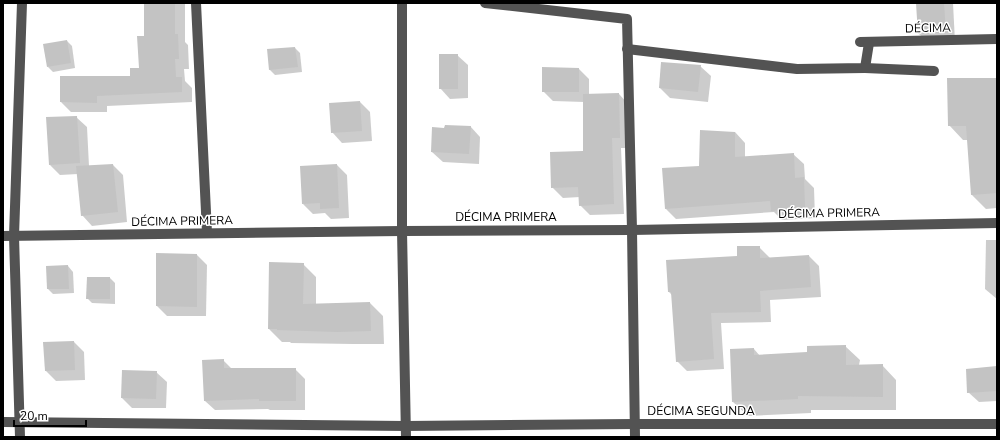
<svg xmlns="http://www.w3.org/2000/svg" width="1000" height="440" font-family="'Nunito Sans',sans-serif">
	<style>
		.shadow { fill: #0003 }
		.building { fill: #c3c3c3 }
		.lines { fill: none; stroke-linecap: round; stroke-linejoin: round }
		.minor { stroke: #535353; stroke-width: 10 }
		.labels { text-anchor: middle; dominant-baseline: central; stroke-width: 3; stroke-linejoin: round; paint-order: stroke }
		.street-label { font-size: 12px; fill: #000; stroke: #fff }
	</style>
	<rect width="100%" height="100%" fill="#fff"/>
	<g class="shadow">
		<polygon points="145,3 185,3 185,42 188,45 189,69 184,69 185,81 192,88 192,102 107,106 107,112 71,112 61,102 131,77 140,69 145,37"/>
		<polygon points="917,3 953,3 955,42 929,44 919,34"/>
		<polygon points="67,41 72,46 75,68 53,72 48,67"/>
		<polygon points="295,48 300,53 302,72 275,75 270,70 268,50"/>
		<polygon points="457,55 468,65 468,98 450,99 440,88"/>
		<polygon points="700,66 711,76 708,102 670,98 660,88"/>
		<polygon points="579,69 589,79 589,95 619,94 629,105 630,148 621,148 624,214 590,215 580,205 580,197 563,198 552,187 584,152 584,102 553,101 543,91"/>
		<polygon points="997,79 997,208 986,209 972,195 968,140 963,140 949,125"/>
		<polygon points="360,102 370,112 372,141 342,143 332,132"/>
		<polygon points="76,117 87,127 89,166 113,165 123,175 127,222 92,226 82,215 78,174 60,175 50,165"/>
		<polygon points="470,126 480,137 479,164 443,162 432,152 445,129"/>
		<polygon points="735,132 745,143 745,158 793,154 804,164 805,179 814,188 815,218 782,220 774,212 676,219 666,209"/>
		<polygon points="337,165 347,175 349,218 331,219 325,213 313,214 303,204"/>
		<polygon points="986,240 997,240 997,299 985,289"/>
		<polygon points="759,247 770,258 809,256 819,266 821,297 770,300 771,322 721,323 724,369 687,371 677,361 672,295 669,292"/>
		<polygon points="197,255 207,265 206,316 167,316 157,306"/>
		<polygon points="303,264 316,277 316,305 370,303 383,316 384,344 352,344 291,343 290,342 282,342 269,329"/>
		<polygon points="68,266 73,272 74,293 53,294 48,289"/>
		<polygon points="110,278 115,283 115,304 92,303 87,298"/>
		<polygon points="74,342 84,352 85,380 56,381 46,371"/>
		<polygon points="845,346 860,360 859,365 882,365 896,380 896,410 811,410 811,413 748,416 733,402 754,349 760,356 808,353"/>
		<polygon points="223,360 232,369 295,369 305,379 305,410 270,410 268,409 215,410 205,401"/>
		<polygon points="997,367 997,401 979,402 968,392"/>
		<polygon points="156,372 167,382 166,408 132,408 122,398"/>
		<polygon points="550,436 552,437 514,437"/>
	</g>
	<g class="building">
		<polygon points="144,3 175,3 175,34 178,34 179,59 175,59 176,77 182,77 182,92 97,96 97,103 60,102 60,76 130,76 130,68 139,68 137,36 144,36"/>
		<polygon points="916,3 944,3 946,32 918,34"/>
		<polygon points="67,40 71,63 47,67 43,44"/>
		<polygon points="295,47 298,67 269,70 267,49"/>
		<rect x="439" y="54" width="19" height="35"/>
		<polygon points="661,62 701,65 698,92 659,88"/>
		<polygon points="542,67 579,68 579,92 542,92"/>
		<polygon points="947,78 997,78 997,193 971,195 966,126 948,126"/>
		<polygon points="619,93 620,138 612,138 614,204 579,206 578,187 551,188 550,152 583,151 583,94"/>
		<polygon points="360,101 362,131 331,133 329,103"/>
		<polygon points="77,116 80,163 49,165 46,117"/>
		<polygon points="445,125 471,126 469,154 431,152 432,127 444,128"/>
		<polygon points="700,130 735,132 735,157 794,153 795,178 804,177 805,208 771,211 770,201 665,209 662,168 699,166"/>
		<polygon points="113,164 118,212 81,216 76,166"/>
		<polygon points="337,164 339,208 320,209 320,203 302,204 300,166"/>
		<polygon points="737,246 760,246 760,258 809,255 811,287 760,291 761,312 711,313 714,359 676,362 671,292 668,292 666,260 737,256"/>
		<polygon points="156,253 197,254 197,307 156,306"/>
		<polygon points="269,262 304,263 303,304 370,302 371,331 338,332 277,330 277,329 268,329"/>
		<polygon points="68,265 69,289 47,289 46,266"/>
		<polygon points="87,277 110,277 110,299 86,299"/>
		<polygon points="74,341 75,370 45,371 43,342"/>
		<polygon points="846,345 846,365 883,364 883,397 798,396 798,399 732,402 730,349 754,348 754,355 807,352 807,346"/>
		<polygon points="224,359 224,368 296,368 296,401 259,401 259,399 204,401 202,360"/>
		<polygon points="997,366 997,391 967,393 966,369"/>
		<polygon points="122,370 157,371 156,399 121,398"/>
	</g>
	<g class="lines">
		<g class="minor">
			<polyline points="196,3 207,233"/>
			<polyline points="402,3 402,231 406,437"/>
			<polyline points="485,3 627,19 632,230 635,437"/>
			<polyline points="860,42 997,39"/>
			<polyline points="627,49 797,69 865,68 869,43"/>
			<polyline points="865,68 934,71"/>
			<polyline points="3,236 402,231 632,230 997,223"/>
			<polyline points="3,422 405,426 634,424 997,424"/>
			<polyline points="20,437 14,236 22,3"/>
		</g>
	</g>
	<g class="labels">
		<g class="street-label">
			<text transform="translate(928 28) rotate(-1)">DÉCIMA</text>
			<text transform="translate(829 213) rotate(-1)">DÉCIMA PRIMERA</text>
			<text x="506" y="217">DÉCIMA PRIMERA</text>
			<text transform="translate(182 221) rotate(-1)">DÉCIMA PRIMERA</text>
			<text x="701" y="411">DÉCIMA SEGUNDA</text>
		</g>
	</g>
	<rect width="1000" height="440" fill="none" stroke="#000000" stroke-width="8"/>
	<path d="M14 420v6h72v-6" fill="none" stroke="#000000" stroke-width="2"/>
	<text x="20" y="420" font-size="12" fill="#000000" stroke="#ffffff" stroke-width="3" paint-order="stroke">20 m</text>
</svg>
